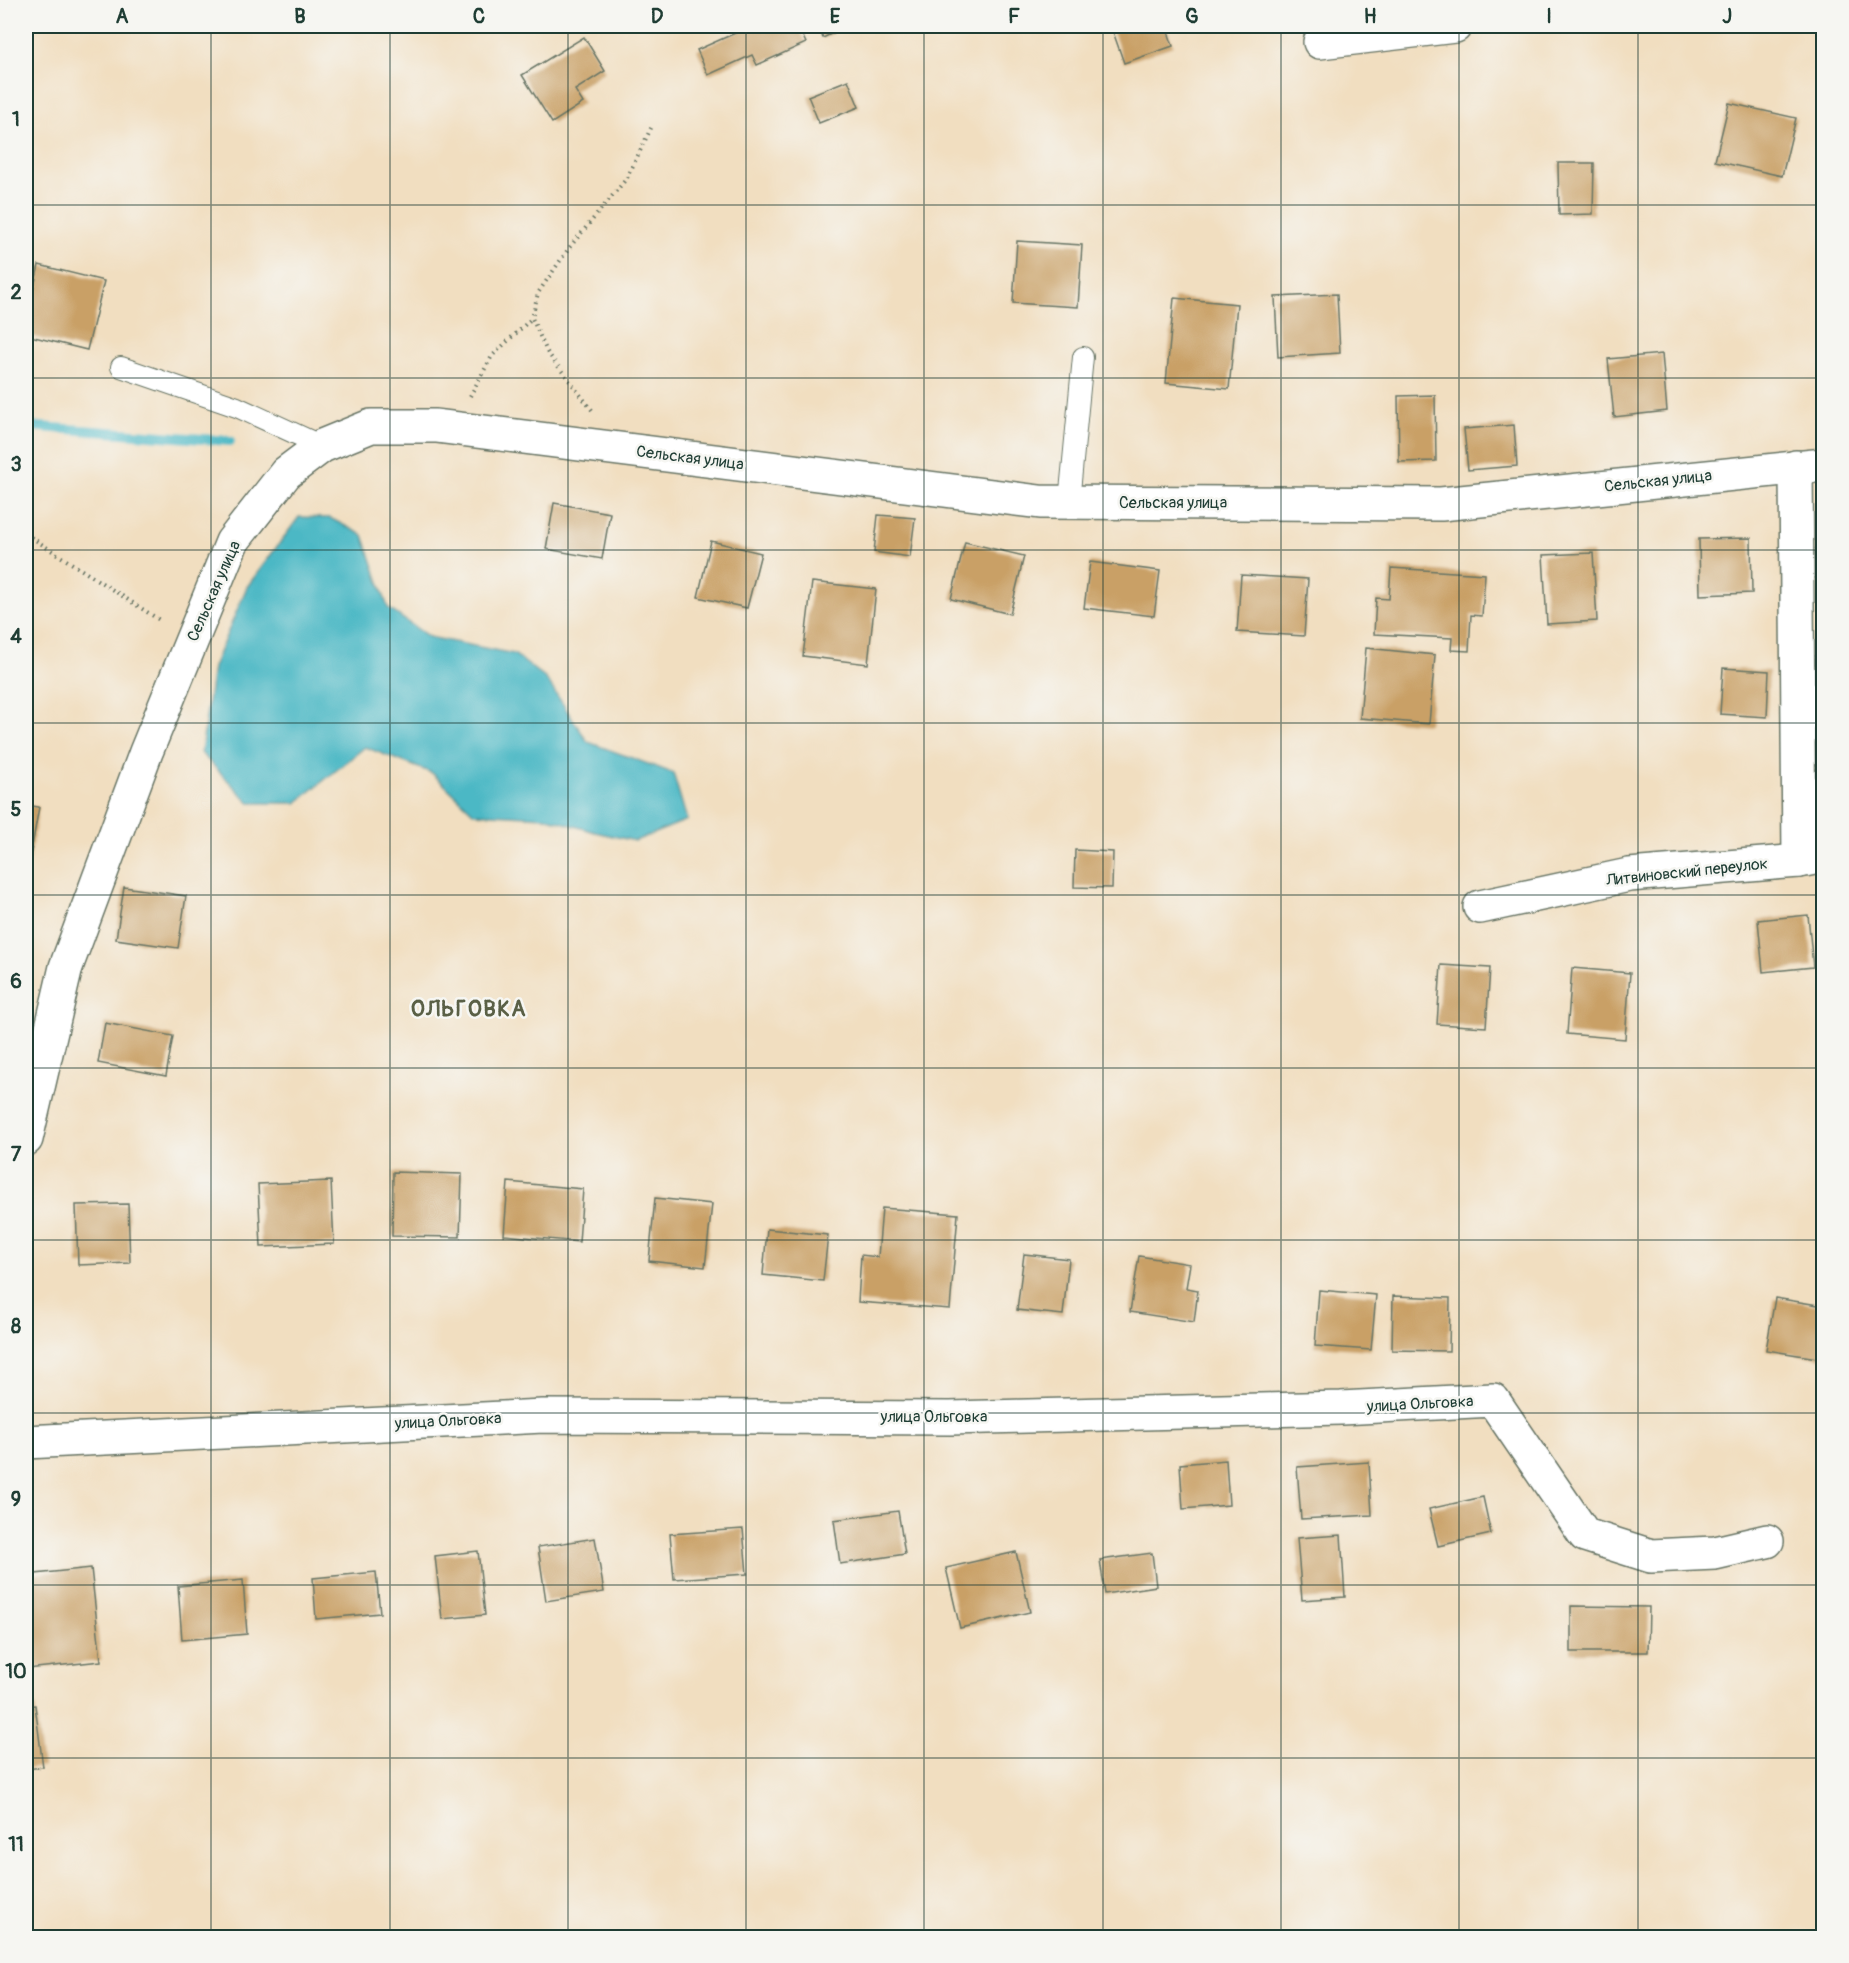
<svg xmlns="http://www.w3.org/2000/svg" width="1849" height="1963" font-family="Pangolin,sans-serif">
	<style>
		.water { fill: #4bb8c5; stroke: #357a7c; stroke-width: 1.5 }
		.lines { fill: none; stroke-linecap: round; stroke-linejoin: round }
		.stream { stroke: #4bb8c5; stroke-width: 10 }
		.building { fill: #c9a066 }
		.lane-casing { stroke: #687565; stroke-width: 22 }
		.street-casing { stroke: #687565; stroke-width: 36 }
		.path { stroke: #687565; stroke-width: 4; stroke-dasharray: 1.5 4.5; stroke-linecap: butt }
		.lane { stroke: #fff; stroke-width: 20 }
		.street { stroke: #fff; stroke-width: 33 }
		.grid { fill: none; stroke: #1f3d34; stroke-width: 1.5; stroke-opacity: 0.55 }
		.labels { text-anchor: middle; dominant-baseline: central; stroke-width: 5; stroke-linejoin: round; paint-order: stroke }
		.street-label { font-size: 16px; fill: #1f3d34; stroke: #f6f6f2 }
		.district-label { font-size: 22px; font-weight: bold; letter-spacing: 1.5px; fill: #5a6046; stroke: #f6f6f2 }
		.neatline { fill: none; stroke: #1f3d34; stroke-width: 2 }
		.grid-label { font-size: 20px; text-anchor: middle; font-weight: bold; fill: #1f3d34 }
	</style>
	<rect width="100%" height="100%" fill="#f6f6f2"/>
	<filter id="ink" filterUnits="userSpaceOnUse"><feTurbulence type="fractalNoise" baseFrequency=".0167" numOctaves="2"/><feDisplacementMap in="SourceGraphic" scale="12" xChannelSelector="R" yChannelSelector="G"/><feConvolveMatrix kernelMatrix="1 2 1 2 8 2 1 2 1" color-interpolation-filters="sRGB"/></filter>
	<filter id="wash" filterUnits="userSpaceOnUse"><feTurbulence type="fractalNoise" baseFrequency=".008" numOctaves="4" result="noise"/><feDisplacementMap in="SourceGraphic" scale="24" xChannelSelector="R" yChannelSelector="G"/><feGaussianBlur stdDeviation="1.35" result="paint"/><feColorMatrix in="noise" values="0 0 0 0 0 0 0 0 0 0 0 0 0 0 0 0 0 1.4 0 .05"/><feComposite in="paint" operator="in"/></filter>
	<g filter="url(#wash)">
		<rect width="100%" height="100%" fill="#f1dec0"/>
		<polygon class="water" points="299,517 330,518 363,535 388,608 429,637 514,654 546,679 588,742 673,773 687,820 635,841 595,832 545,817 474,813 432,773 365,747 296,803 250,803 201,753 213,667 247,587"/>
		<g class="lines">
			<polyline class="stream" points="26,426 230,441"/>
		</g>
		<g id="blocks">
			<g class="building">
				<polygon points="751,26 798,26 806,43 757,65 752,55 708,75 697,50"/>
				<polygon points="817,26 847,26 823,38"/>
				<polygon points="1111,26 1166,26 1173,46 1124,63"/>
				<polygon points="584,37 605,71 575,90 583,103 552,123 522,75"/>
				<polygon points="848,80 859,107 819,123 808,96"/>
				<polygon points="1729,103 1796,118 1782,176 1715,161"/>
				<polygon points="1558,163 1594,163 1593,214 1559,215"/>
				<polygon points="1017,241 1082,245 1078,307 1013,303"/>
				<polygon points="39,265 104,281 87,350 26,335 26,321"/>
				<polygon points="1337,294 1340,353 1278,357 1275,297"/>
				<polygon points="1174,298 1237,304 1229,389 1166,383"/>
				<polygon points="1662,354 1667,411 1614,417 1608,359"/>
				<polygon points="1435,395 1436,461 1399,462 1398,396"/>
				<polygon points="1514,425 1517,466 1468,470 1464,429"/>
				<polygon points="554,503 610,513 602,559 546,549"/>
				<polygon points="878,515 915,518 910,557 874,552"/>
				<polygon points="1751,538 1752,593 1700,595 1699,539"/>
				<polygon points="711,541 761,553 747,608 698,597"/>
				<polygon points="965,542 1024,556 1010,614 951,599"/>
				<polygon points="1593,553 1597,621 1547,624 1543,555"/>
				<polygon points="1090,562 1160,571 1154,616 1084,608"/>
				<polygon points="1391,568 1485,574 1482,616 1471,615 1469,651 1451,650 1452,638 1374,634 1376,598 1389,599"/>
				<polygon points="1241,575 1308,579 1304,636 1237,632"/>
				<polygon points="812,582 876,589 868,664 803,656"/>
				<polygon points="1366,648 1435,655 1429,724 1360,718"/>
				<polygon points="1723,668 1769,671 1767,717 1720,714"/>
				<polygon points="26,805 39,807 27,874 26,874"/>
				<polygon points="1075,850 1113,852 1112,888 1074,887"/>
				<polygon points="124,887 186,896 178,948 116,939"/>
				<polygon points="1808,915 1813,967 1763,972 1758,920"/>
				<polygon points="1441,965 1490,968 1486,1027 1437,1024"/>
				<polygon points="1572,968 1630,973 1625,1039 1567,1034"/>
				<polygon points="105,1023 173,1036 166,1076 98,1063"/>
				<polygon points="393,1172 462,1174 460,1237 392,1236"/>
				<polygon points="331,1181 334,1244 261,1247 258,1184"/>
				<polygon points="508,1182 583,1189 579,1242 504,1235"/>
				<polygon points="655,1198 712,1204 705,1267 649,1261"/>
				<polygon points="128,1204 130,1263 78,1265 76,1205"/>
				<polygon points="882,1208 958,1214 950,1309 858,1302 861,1255 878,1257"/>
				<polygon points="767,1229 828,1235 823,1281 763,1275"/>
				<polygon points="1024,1254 1069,1259 1063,1315 1017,1310"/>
				<polygon points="1139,1256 1190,1264 1186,1288 1198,1290 1194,1322 1130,1312"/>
				<polygon points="1319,1290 1376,1295 1371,1350 1315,1346"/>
				<polygon points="1393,1296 1450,1298 1449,1351 1392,1350"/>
				<polygon points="1775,1298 1824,1306 1824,1359 1766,1350"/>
				<polygon points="1226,1460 1229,1505 1183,1509 1180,1464"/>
				<polygon points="1369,1462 1372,1515 1301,1519 1297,1467"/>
				<polygon points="1483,1497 1491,1534 1438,1546 1429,1509"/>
				<polygon points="898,1511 905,1554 840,1564 834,1520"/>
				<polygon points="743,1529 747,1574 674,1579 670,1534"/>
				<polygon points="1341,1535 1345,1597 1302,1600 1297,1538"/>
				<polygon points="595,1538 604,1592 546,1601 538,1547"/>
				<polygon points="478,1551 485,1615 442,1619 435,1556"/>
				<polygon points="1016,1552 1030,1612 960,1628 946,1568"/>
				<polygon points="1152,1553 1156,1586 1105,1594 1100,1560"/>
				<polygon points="91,1568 101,1661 27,1669 26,1575"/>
				<polygon points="376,1572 380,1613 316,1619 313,1578"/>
				<polygon points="243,1580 247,1634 182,1640 178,1586"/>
				<polygon points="1571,1606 1649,1607 1648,1652 1571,1652"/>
				<polygon points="35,1705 43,1767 26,1769 26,1706"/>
			</g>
		</g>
	</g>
	<g filter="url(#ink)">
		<use href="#blocks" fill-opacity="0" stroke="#687565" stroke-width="1.5"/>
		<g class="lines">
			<defs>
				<g id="lane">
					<polyline points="121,367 237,407 322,446"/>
					<polyline points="1069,502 1083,357"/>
				</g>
				<g id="street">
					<polyline points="1320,42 1455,26"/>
					<polyline points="1796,467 1799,861"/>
					<polyline points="1480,907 1629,875 1799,861 1824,856"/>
					<polyline points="26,1139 66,967 146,752 232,542 286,473 322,446 371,426 436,426 1040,502 1441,504 1824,465"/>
					<polyline points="26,1442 543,1416 950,1418 1341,1408 1493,1400 1585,1535 1651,1556 1715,1553 1767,1541"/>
				</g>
			</defs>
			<use href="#lane" class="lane-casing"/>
			<use href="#street" class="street-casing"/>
			<g class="path">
				<polyline points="470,396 492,356 532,318"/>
				<polyline points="592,410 547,352 532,318 538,293 569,248 627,178 653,124"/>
				<polyline points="26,534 161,621"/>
			</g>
			<use href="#lane" class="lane"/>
			<use href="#street" class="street"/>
		</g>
	</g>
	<path class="grid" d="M 211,26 L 211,1938M 390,26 L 390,1938M 568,26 L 568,1938M 746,26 L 746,1938M 924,26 L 924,1938M 1103,26 L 1103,1938M 1281,26 L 1281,1938M 1459,26 L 1459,1938M 1638,26 L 1638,1938M 26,205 L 1824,205M 26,378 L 1824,378M 26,550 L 1824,550M 26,723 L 1824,723M 26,895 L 1824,895M 26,1068 L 1824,1068M 26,1240 L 1824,1240M 26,1413 L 1824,1413M 26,1585 L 1824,1585M 26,1758 L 1824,1758"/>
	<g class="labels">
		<g class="street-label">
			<text transform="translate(690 458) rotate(7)">Сельская улица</text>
			<text transform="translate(1658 481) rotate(-6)">Сельская улица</text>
			<text x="1173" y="503">Сельская улица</text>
			<text transform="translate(214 591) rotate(-66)">Сельская улица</text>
			<text transform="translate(1687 872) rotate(-6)">Литвиновский переулок</text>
			<text transform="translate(1420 1404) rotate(-3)">улица Ольговка</text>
			<text x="934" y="1417">улица Ольговка</text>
			<text transform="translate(448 1421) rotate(-3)">улица Ольговка</text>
		</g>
		<g class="district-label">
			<text x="469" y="1009">ОЛЬГОВКА</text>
		</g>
	</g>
	<rect width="1849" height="1963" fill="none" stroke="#f6f6f2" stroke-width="66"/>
	<rect x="33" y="33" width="1783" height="1897" class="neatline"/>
	<g class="grid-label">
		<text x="122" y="23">A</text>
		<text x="300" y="23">B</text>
		<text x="479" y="23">C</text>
		<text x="657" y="23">D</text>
		<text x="835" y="23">E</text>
		<text x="1014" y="23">F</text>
		<text x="1192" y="23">G</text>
		<text x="1370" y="23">H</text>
		<text x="1549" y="23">I</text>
		<text x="1727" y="23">J</text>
		<text x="16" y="126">1</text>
		<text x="16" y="299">2</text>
		<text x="16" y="471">3</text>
		<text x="16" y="643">4</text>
		<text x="16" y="816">5</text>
		<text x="16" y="988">6</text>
		<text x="16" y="1161">7</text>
		<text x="16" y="1333">8</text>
		<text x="16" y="1506">9</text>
		<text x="16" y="1678">10</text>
		<text x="16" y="1851">11</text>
	</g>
</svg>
